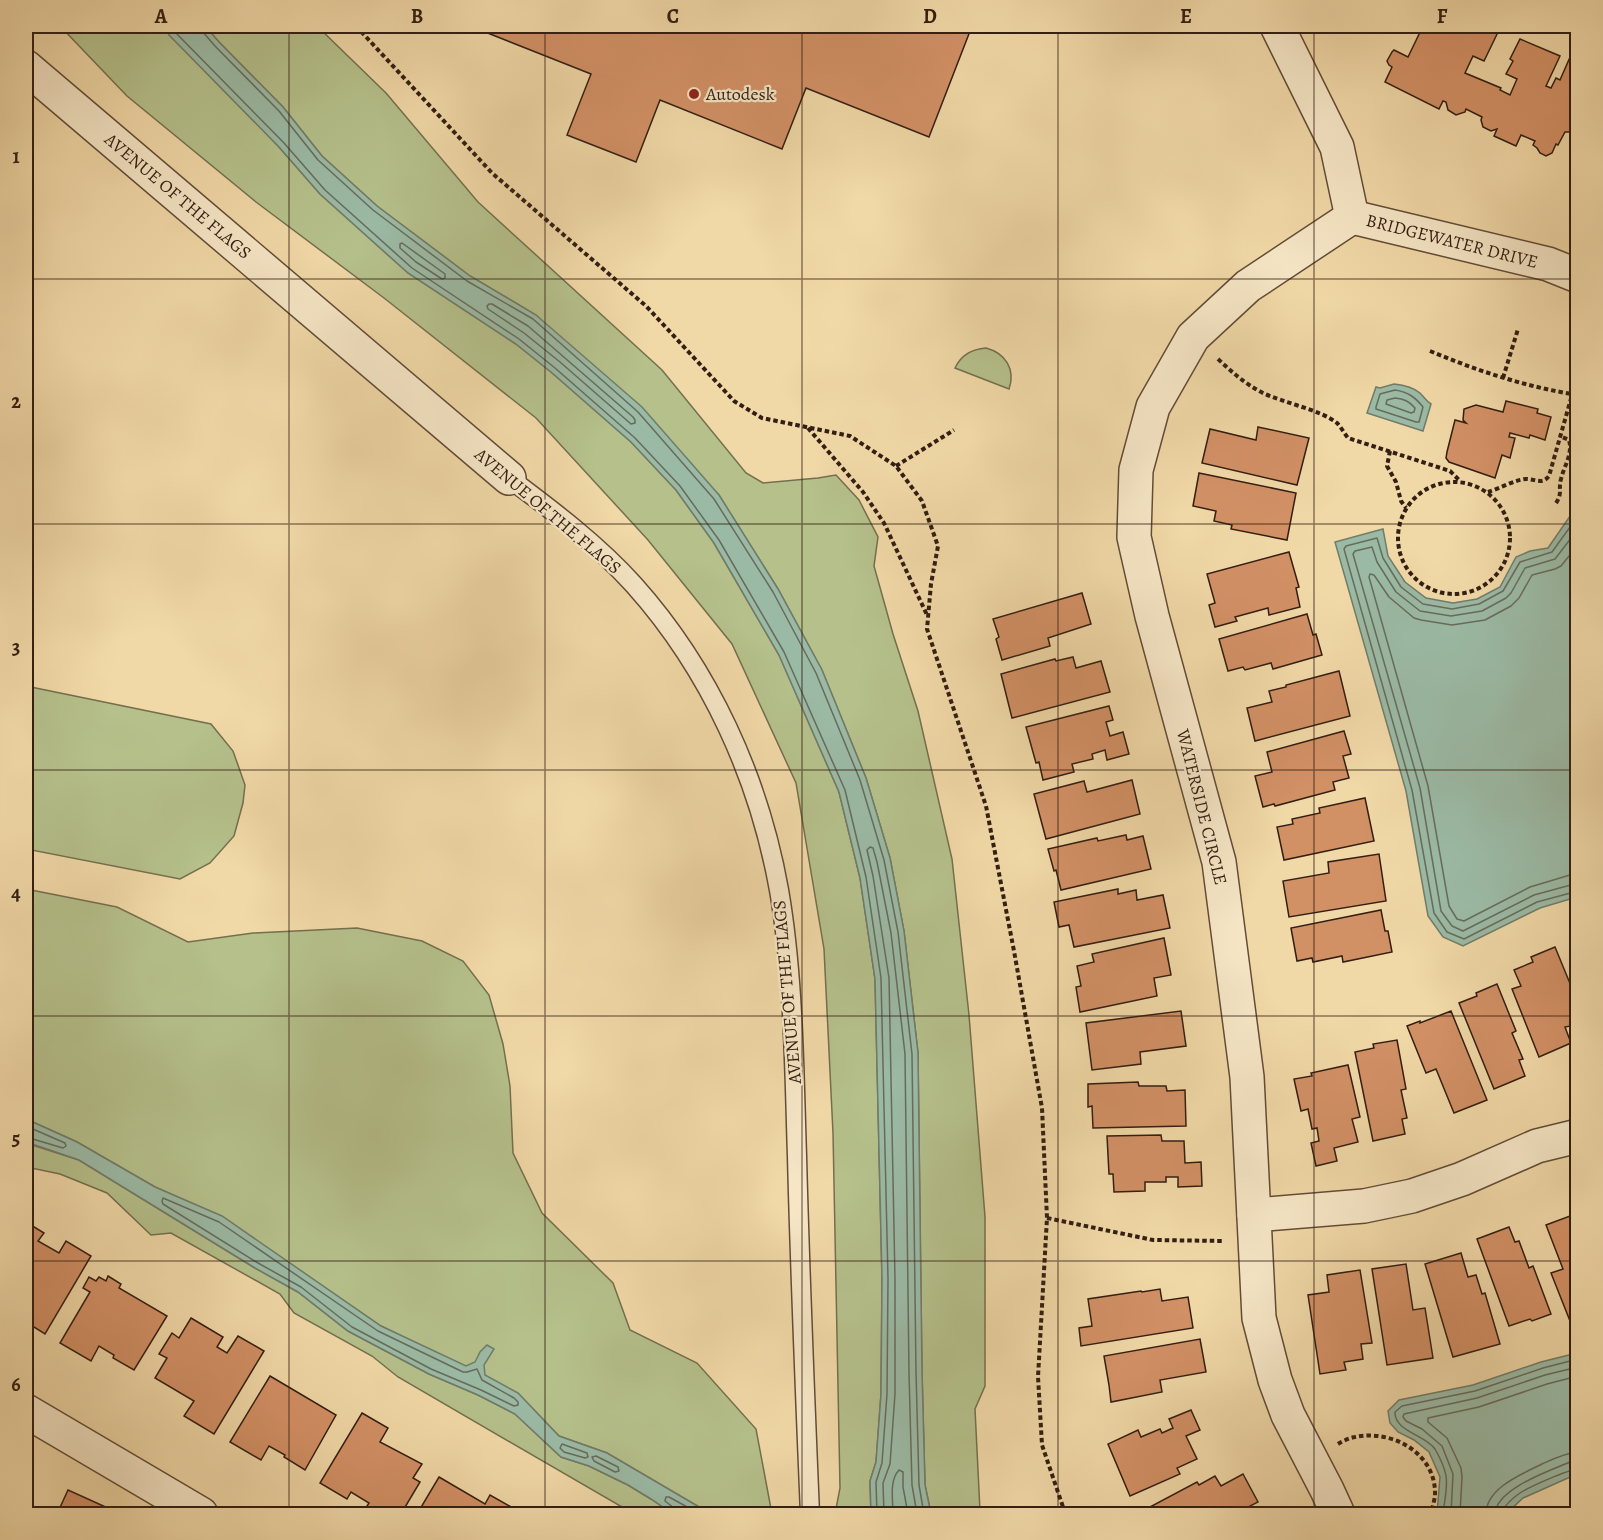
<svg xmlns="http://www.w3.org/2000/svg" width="1603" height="1540" font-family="Alegreya,serif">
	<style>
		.green { fill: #b5c08b; stroke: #746f4e; stroke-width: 1.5 }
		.water { fill: #9bbaa5; stroke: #717c6a; stroke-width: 1.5 }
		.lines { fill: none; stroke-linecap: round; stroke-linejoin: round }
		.shore { stroke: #666c5c; stroke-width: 1.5 }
		.building { fill: #d29065; stroke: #321e12; stroke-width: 1.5 }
		.lane-casing { stroke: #624c37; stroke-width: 21 }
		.street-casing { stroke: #624c37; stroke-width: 36 }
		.path { stroke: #321e12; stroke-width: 4; stroke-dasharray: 4.5 3; stroke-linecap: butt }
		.lane { stroke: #f6e6c6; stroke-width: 18 }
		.street { stroke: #f6e6c6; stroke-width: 33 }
		.grid { fill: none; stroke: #321e12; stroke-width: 1.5; stroke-opacity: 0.55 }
		.poi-dot { fill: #8f2418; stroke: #f6e6c6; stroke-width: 2 }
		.labels { text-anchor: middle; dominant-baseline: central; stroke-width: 4.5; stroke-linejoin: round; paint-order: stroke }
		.poi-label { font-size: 18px; fill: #321e12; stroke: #f6e6c6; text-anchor: start }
		.street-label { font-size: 18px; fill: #321e12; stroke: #f6e6c6 }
		.neatline { fill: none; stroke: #321e12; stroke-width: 2 }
		.grid-label { font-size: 20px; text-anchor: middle; font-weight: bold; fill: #321e12 }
	</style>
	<rect width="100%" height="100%" fill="#f1d8a7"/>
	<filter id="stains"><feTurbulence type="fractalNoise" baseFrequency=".00333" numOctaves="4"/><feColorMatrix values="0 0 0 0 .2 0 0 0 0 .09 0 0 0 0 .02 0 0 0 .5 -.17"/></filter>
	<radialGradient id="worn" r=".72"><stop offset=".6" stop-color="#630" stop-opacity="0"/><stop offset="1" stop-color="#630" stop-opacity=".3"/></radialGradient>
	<g class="green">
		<polygon points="60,26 164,26 279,147 320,194 408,273 516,344 551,372 631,442 676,490 714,543 779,655 839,792 860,878 875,979 882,1279 881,1394 876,1462 870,1481 871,1514 835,1514 840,1488 833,1133 824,949 796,783 732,644 648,540 536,418 384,298 256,202 127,96"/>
		<polygon points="205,26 317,26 386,93 478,202 662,370 746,473 763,483 818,478 836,475 859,500 878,537 874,566 893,634 918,711 952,859 969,1015 985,1217 985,1386 975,1409 980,1511 984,1514 931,1514 925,1485 922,1372 918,1053 904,931 890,858 866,778 822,670 778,589 719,495 536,315 470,276 377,206 322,156 283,107 219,42"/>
		<path d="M 986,348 C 1005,353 1016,369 1009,389 L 955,368 C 961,355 972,349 986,348 Z"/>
		<polygon points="26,686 211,724 233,751 245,785 243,803 234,836 210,863 180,879 26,849"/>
		<polygon points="26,889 117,907 188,942 253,933 357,928 422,941 463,961 489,995 503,1044 510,1086 513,1153 542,1213 613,1283 630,1330 697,1363 756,1429 772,1514 711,1514 607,1453 559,1436 518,1393 381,1326 222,1217 155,1187 77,1142 26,1119"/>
		<polygon points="26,1143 79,1160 255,1268 298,1292 348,1331 429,1374 478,1395 515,1414 561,1457 589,1466 628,1485 651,1499 673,1514 634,1514 398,1377 372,1356 294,1313 280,1294 171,1233 151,1235 107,1193 60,1174 26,1167"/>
	</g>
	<g class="water">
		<polygon points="164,26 205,26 219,42 283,107 322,156 377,206 470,276 536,315 642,407 719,495 778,589 822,670 866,778 890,858 904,931 918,1053 922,1372 925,1485 931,1514 871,1514 870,1481 876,1462 881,1394 882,1279 875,979 860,878 839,792 779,655 714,543 676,490 631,442 551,372 516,344 408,273 320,194 279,147 169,35"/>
		<path d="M 1394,384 C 1403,385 1413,387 1420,393 C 1424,397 1426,401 1431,404 L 1423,431 L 1367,413 L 1376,387 L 1380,388 Z"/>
		<polygon points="1577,506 1577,897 1540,908 1463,946 1443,937 1428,916 1406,791 1335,542 1383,529 1388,556 1405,582 1426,598 1453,603 1477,599 1500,587 1516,557 1530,551 1548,548"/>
		<polygon points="26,1119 77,1142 155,1187 222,1216 381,1326 466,1366 475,1362 480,1352 487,1345 494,1349 484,1365 485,1375 518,1393 559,1436 607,1453 711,1514 673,1514 651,1499 628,1485 589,1466 561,1457 515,1414 478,1395 429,1374 348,1331 298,1292 255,1268 79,1160 26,1142"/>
		<polygon points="1577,1353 1577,1474 1523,1498 1506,1514 1437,1514 1440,1477 1429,1452 1414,1440 1398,1432 1390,1423 1388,1411 1399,1400 1473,1385 1541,1362"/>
	</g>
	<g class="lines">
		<g class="shore">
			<polyline points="171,26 174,31 284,143 325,190 412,268 519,339 555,368 635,438 680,486 719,540 784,652 845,790 866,877 881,978 888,1279 887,1394 882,1463 876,1482 877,1514"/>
			<polyline points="201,26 202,31 215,46 279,111 318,160 373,210 467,281 533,319 638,412 714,499 773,592 816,673 860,780 884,860 898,932 912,1054 916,1372 919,1485 924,1514"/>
			<polygon points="402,243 445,274 445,278 442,279 416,262 400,248 400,244"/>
			<polygon points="489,304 492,304 528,326 633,417 635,420 635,423 631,424 560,362 524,333 488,309 487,306"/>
			<path d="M 1395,390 C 1408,392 1415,397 1423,407 L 1419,422 L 1416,422 L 1376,409 L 1376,407 L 1380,394 Z"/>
			<path d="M 1395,398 C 1404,399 1409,401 1415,408 L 1414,412 L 1411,413 L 1386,404 L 1387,400 Z"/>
			<polyline points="1578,516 1552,552 1520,562 1503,591 1479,604 1452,609 1423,604 1401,587 1383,558 1377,538 1346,546 1344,549 1412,790 1434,913 1447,932 1464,939 1537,902 1578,891"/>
			<polyline points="1578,529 1555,559 1525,568 1511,593 1506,598 1482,611 1451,616 1420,611 1396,592 1377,562 1372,547 1355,551 1353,554 1420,788 1441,911 1452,926 1463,931 1534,895 1578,883"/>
			<polyline points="1578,545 1561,566 1555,569 1532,575 1519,598 1511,606 1485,620 1452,625 1421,620 1414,618 1389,597 1374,575 1370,574 1369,577 1428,786 1449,906 1457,919 1464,921 1530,887 1570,875 1578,874"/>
			<polyline points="26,1126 65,1143 66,1146 63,1148 26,1137"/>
			<polygon points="163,1198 219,1222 378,1331 463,1372 467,1372 477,1369 482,1380 514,1398 518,1402 518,1405 514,1406 481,1390 431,1369 352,1327 301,1287 258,1263 163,1204 162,1201"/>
			<polygon points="562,1444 587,1453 588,1457 585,1458 564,1452 560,1448"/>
			<polygon points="596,1456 618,1467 619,1471 615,1472 594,1461 592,1457"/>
			<polyline points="676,1514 674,1508 665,1501 666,1497 669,1497 700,1514"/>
			<polyline points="884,1514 883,1483 890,1464 895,1394 895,1279 889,978 873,876 867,850 870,847 873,848 877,862 891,933 905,1054 909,1373 912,1485 917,1514"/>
			<path d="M 893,1514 C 893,1499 889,1481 899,1470 L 903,1472 L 903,1487 L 908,1514"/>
			<path d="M 1443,1514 C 1444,1503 1448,1488 1446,1476 C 1445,1469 1439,1456 1435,1449 C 1425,1435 1394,1431 1395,1412 L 1402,1406 L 1475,1391 L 1543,1368 L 1578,1359"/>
			<polyline points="1451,1514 1453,1474 1442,1446 1422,1429 1406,1421 1403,1417 1404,1414 1477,1398 1545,1375 1578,1367"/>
			<polyline points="1460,1514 1462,1477 1461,1468 1447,1438 1428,1422 1428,1418 1479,1407 1547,1384 1578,1376"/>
			<path d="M 1486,1514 C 1486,1488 1522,1474 1542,1464 C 1553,1459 1565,1453 1578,1452"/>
			<path d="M 1495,1514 C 1496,1489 1549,1471 1570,1462 L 1578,1461"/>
			<path d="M 1502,1514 C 1503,1506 1513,1498 1520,1493 C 1529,1487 1567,1470 1578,1469"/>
		</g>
	</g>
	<g class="building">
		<polygon points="470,26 972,26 929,137 806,88 782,149 660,100 636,162 567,135 591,74"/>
		<polygon points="1423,26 1495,26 1500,28 1484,61 1473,56 1465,73 1501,88 1500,90 1510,95 1517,79 1506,74 1513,61 1510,59 1520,39 1560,56 1546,86 1551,88 1556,78 1560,80 1571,55 1578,58 1578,118 1571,132 1565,132 1558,145 1556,144 1552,153 1546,156 1540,153 1537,148 1533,145 1535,141 1521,135 1516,146 1494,136 1497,129 1491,131 1483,127 1481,120 1482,117 1466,109 1465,112 1456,115 1448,110 1446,102 1443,101 1439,109 1385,82 1392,67 1389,65 1387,61 1392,52 1394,50 1408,57"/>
		<polygon points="1506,401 1538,409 1537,413 1551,417 1545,440 1530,435 1529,438 1510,433 1509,437 1515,438 1510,458 1502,455 1495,478 1449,462 1446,458 1447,452 1455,420 1466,423 1463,420 1464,409 1476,405 1503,412"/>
		<polygon points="1258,427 1309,438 1297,485 1202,463 1210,429 1256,440"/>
		<polygon points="1199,473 1296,493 1287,540 1231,529 1232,525 1214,521 1216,511 1193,506"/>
		<polygon points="1289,552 1299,587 1296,588 1300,607 1269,615 1268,608 1235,617 1237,621 1215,627 1209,605 1215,603 1207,574"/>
		<polygon points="1082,593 1091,624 1048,638 1050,646 1002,660 996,639 999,637 993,619"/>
		<polygon points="1307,614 1313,635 1316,634 1322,655 1273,669 1271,663 1245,670 1243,667 1228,671 1219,639"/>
		<polygon points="1073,657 1076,668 1101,661 1110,692 1012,718 1001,674 1055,659 1056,661"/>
		<polygon points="1339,671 1350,716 1255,741 1247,708 1272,702 1269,691 1286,687 1286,685"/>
		<polygon points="1109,706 1113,720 1106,722 1110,736 1123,732 1129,754 1107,760 1105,750 1092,754 1093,759 1072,764 1074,772 1043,780 1039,762 1036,763 1026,727"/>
		<polygon points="1344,731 1351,754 1343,756 1349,778 1333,782 1335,790 1275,806 1274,804 1263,807 1255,776 1272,772 1267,752"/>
		<polygon points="1132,780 1140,814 1046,839 1034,794 1084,781 1087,792"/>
		<polygon points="1365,798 1374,841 1284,860 1277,827 1293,824 1292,819 1320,813 1319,808"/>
		<polygon points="1126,835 1127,840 1143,836 1151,869 1061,890 1056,870 1054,871 1048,849 1097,838 1098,841"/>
		<polygon points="1379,854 1386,901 1289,917 1283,881 1329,873 1328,862"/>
		<polygon points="1118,889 1118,894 1136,890 1137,900 1163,895 1170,928 1074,947 1069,925 1059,927 1054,902"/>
		<polygon points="1381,910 1385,931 1388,931 1392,952 1343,962 1342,956 1313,962 1312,958 1297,961 1291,928"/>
		<polygon points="1164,938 1171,975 1154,978 1157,996 1080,1012 1076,987 1081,986 1077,966 1094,962 1092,954"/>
		<polygon points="1555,947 1578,1003 1578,1025 1571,1028 1570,1026 1565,1027 1571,1043 1539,1057 1512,989 1521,986 1514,970 1533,962 1531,957"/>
		<polygon points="1497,984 1516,1031 1512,1033 1523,1059 1519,1060 1525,1076 1494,1089 1459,1003 1477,996 1476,993"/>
		<polygon points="1181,1011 1186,1046 1140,1052 1141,1064 1092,1070 1086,1023"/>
		<polygon points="1451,1011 1487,1100 1454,1113 1436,1069 1426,1073 1407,1026 1420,1021 1420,1023"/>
		<polygon points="1397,1040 1406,1089 1401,1090 1407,1118 1402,1119 1405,1134 1373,1141 1355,1052 1374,1048 1373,1044"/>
		<polygon points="1348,1065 1360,1117 1352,1119 1358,1142 1334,1148 1337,1161 1316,1166 1311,1143 1319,1141 1317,1128 1312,1129 1308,1109 1301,1111 1294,1079 1312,1076 1311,1073"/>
		<polygon points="1138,1082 1139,1086 1166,1086 1167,1091 1185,1090 1186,1126 1093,1128 1092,1106 1088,1107 1088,1084"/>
		<polygon points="1161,1135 1162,1141 1184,1141 1185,1163 1201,1162 1202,1186 1178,1187 1178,1177 1166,1177 1166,1182 1145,1182 1145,1191 1114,1192 1113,1174 1109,1174 1107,1136"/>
		<polygon points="1578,1213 1578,1318 1570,1321 1551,1273 1563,1269 1546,1225"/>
		<polygon points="26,1222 44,1233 38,1241 59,1253 66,1241 91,1256 45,1334 26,1322"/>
		<polygon points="1509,1227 1515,1242 1519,1241 1529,1268 1533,1266 1551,1314 1532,1321 1530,1319 1509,1326 1477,1239"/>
		<polygon points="1461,1253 1468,1277 1476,1275 1482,1294 1485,1293 1500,1344 1453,1357 1425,1264"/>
		<polygon points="1406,1264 1413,1310 1425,1308 1433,1358 1387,1365 1372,1269"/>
		<polygon points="1360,1270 1372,1343 1361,1344 1363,1359 1344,1362 1346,1370 1320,1374 1308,1295 1329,1292 1327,1275"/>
		<polygon points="108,1276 121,1284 119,1288 167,1316 134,1370 113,1358 114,1355 99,1346 91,1361 60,1343 90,1292 83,1288 89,1277 96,1281 99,1277 106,1281"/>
		<polygon points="1160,1289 1162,1301 1188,1297 1193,1328 1081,1346 1079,1328 1092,1326 1088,1299 1141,1291 1142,1292"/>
		<polygon points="191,1318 223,1337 217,1347 227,1353 238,1336 264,1351 214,1434 184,1416 194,1401 155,1378 167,1358 159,1354 172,1333 179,1338"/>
		<polygon points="1200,1339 1206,1372 1160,1380 1162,1392 1111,1402 1109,1385 1104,1356"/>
		<polygon points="270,1376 336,1415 305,1470 284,1457 285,1455 269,1446 261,1460 230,1442"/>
		<polygon points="1191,1410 1200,1430 1186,1436 1197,1459 1177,1468 1180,1474 1130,1496 1108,1444 1138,1430 1141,1437 1160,1429 1162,1433 1173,1428 1169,1419"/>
		<polygon points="362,1413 388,1428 380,1442 422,1464 413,1478 420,1482 401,1514 362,1514 369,1503 351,1492 347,1499 320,1483"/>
		<polygon points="1243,1474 1258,1502 1235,1514 1152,1514 1148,1508 1197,1482 1199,1485 1215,1476 1221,1486"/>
		<polygon points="439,1477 485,1504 490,1495 513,1508 509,1514 417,1514"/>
		<polygon points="68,1490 121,1514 57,1514"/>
	</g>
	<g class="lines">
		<defs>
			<path id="lane" d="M 509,478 C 553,511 597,544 634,585 C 710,670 759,778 779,890 C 794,977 794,1068 797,1156 C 800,1276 805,1395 810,1514"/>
			<g id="street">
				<polyline points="1277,26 1337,147 1352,217"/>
				<polyline points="26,67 509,478"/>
				<polyline points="1352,217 1548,264 1578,276"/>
				<polyline points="1254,1215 1364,1206 1412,1196 1462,1179 1537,1146 1578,1136"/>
				<polyline points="26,1411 201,1514"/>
				<polyline points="1338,1514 1327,1490 1288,1415 1275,1380 1259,1318 1247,1077 1219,862 1152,616 1134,537 1136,470 1153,407 1193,337 1248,286 1352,217"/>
			</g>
		</defs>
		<use href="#lane" class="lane-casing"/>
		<use href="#street" class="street-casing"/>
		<g class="path">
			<polyline points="356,26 492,173 646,306 734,401 762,418 850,436 896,466 922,501 938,546 931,584 927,629 986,806 1014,951 1042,1108 1047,1218 1038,1377 1042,1445 1063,1507 1069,1514"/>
			<path d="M 1430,351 C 1478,371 1526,387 1578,395"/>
			<path d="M 1218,359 C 1232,372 1245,384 1263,393 C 1284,403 1321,410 1337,423 C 1341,427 1344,433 1348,438 L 1450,471 L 1460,481"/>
			<polyline points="1503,378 1518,329"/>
			<polyline points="808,428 863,492 884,523 927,615"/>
			<polyline points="1390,451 1387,466 1396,482 1401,501 1406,508"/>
			<polyline points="896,466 954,430"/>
			<circle cx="1454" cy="538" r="56"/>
			<path d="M 1488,492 C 1498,489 1517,479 1526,479 C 1536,479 1542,485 1549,476 L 1572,395"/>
			<path d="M 1556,503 C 1563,493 1558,489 1561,479 C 1564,466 1573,454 1569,440 L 1560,436"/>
			<polyline points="1047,1218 1153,1240 1224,1241"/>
			<path d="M 1338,1444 C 1343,1441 1349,1438 1355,1437 C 1393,1429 1437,1454 1435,1496 C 1434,1502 1432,1509 1431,1514"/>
		</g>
		<use href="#lane" class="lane"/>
		<use href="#street" class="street"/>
	</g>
	<path class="grid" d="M 289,26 L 289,1514M 545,26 L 545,1514M 802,26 L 802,1514M 1058,26 L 1058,1514M 1314,26 L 1314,1514M 26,279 L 1578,279M 26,524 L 1578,524M 26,770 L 1578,770M 26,1016 L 1578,1016M 26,1261 L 1578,1261"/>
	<circle class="poi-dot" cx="694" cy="94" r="6"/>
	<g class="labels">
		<g class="poi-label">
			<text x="706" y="94">Autodesk</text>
		</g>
		<g class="street-label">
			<text transform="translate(178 196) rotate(40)">AVENUE OF THE FLAGS</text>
			<text transform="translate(1452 241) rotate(14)">BRIDGEWATER DRIVE</text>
			<text transform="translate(548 511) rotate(40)">AVENUE OF THE FLAGS</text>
			<text transform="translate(1202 807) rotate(76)">WATERSIDE CIRCLE</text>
			<text transform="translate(787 992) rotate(-95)">AVENUE OF THE FLAGS</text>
		</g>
	</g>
	<rect width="1603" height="1540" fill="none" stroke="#f1d8a7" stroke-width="66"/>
	<rect x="33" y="33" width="1537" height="1474" class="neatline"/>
	<g class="grid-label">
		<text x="161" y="23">A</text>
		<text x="417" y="23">B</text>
		<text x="673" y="23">C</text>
		<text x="930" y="23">D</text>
		<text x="1186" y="23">E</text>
		<text x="1442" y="23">F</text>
		<text x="16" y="163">1</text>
		<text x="16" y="408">2</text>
		<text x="16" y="654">3</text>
		<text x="16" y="900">4</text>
		<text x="16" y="1145">5</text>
		<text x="16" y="1391">6</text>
	</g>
	<rect width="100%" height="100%" filter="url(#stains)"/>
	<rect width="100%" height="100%" fill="url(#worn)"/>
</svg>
